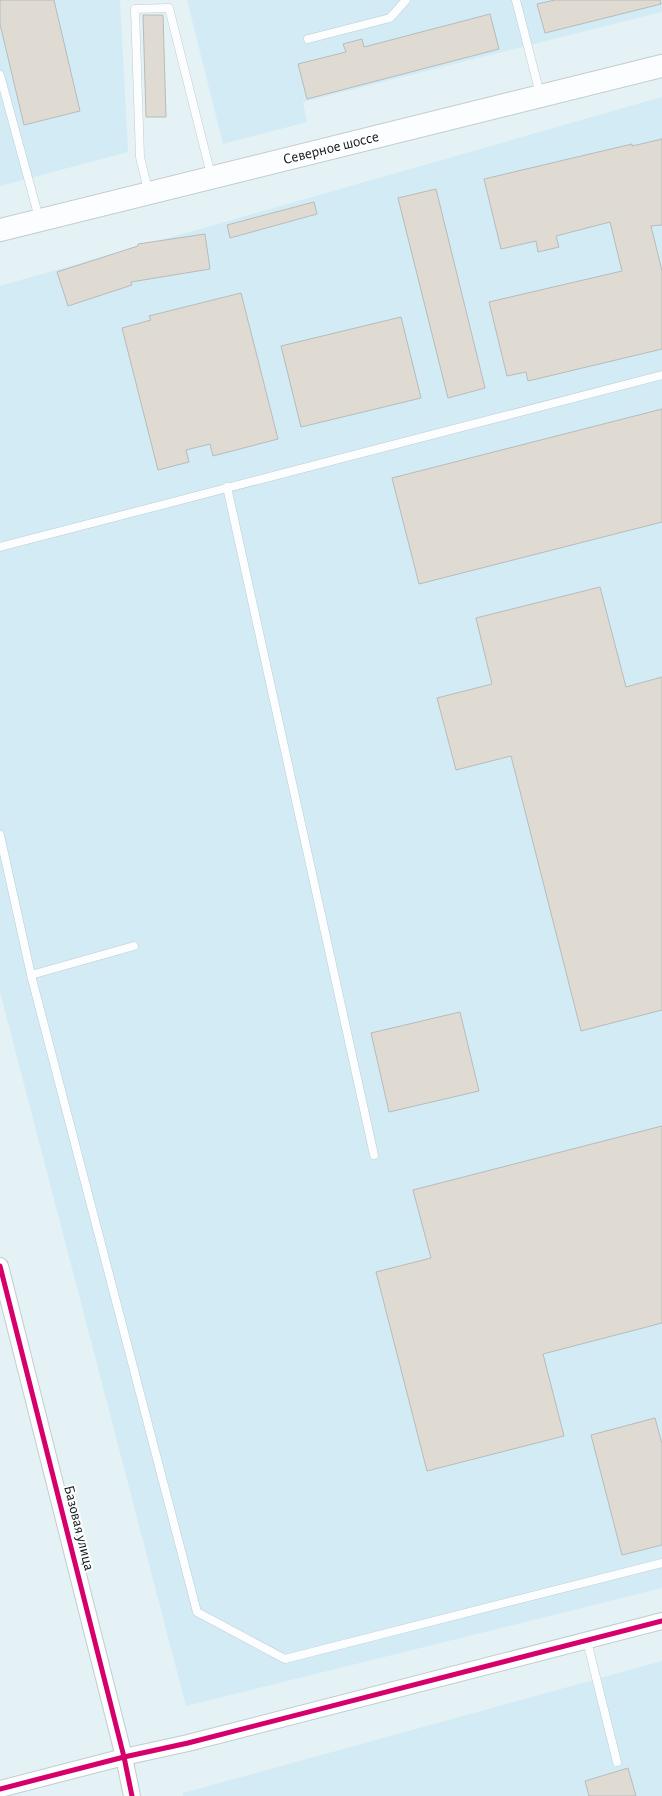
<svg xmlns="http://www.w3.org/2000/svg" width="662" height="1796" font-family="'Alegreya Sans',sans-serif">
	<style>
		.built { fill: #d3ebf4 }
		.building { fill: #dfdbd3; stroke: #b7bbba }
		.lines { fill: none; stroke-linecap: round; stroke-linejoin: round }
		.service-casing { stroke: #c2cccf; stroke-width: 9 }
		.minor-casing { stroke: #c2cccf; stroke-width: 18 }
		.secondary-casing { stroke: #c2cccf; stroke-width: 24 }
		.service { stroke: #fbfdfe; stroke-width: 8 }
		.minor { stroke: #fbfdfe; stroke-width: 16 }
		.secondary { stroke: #fbfdfe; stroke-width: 22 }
		.cycleway-casing { stroke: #fdfdfd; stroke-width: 8 }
		.cycleway { stroke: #d6006c; stroke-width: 5 }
		.labels { text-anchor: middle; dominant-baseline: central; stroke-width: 4; stroke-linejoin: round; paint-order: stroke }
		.street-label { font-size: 15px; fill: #0e171a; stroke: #fdfdfd }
	</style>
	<rect width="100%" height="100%" fill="#e4f2f6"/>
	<g class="built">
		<polygon points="0,0 120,0 128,152 0,186"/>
		<polygon points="187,0 662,0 662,12 303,102 307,122 223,144"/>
		<polygon points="662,97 662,1588 186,1706 0,992 0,286"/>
		<polygon points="662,1661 662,1796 183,1796 183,1793"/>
	</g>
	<g class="building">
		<polygon points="0,0 54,0 80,111 24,125 0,24"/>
		<polygon points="555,0 660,0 661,4 545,33 537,4"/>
		<polygon points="490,14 499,49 307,99 298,64 346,52 343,44 362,39 364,47"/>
		<polygon points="143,15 163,15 166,117 146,117"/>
		<polygon points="662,139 662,225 651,226 662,271 662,349 528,381 526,372 507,376 489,302 622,271 610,222 556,236 559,247 538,252 536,241 501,249 484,179 632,144 632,146"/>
		<polygon points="436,189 485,388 448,398 398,198"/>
		<polygon points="314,202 317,214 230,238 227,225"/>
		<polygon points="205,234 210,269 131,282 132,285 68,306 57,272 138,246 138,244"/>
		<polygon points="241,293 278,439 213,456 210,444 186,450 189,462 158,470 122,328 151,320 149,316"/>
		<polygon points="401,317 421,398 301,427 281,346"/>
		<polygon points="662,409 662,522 419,584 392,478"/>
		<polygon points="600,587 626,687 662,677 662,1010 581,1031 511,756 456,770 437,698 492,684 476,618"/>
		<polygon points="460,1012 479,1091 389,1112 371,1033"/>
		<polygon points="662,1126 662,1323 543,1354 564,1436 427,1471 376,1272 431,1258 413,1190"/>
		<polygon points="655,1418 662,1444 662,1545 622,1555 591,1435"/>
		<polygon points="628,1768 636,1796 589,1796 585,1781"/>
	</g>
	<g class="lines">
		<defs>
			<g id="service">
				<polyline points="516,0 540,94"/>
				<polyline points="308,39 390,18 406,0"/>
				<polyline points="0,75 39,218"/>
				<polyline points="148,190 140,157 135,9 169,8 211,175"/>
				<polyline points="227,487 374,1155"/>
				<polyline points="0,547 662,375"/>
				<polyline points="0,835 31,975 197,1612 285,1659 662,1563"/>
				<polyline points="31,975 134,946"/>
				<polyline points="587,1641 617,1762"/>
			</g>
			<g id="minor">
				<polyline points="0,1266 124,1757 132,1796"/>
				<polyline points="0,1789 124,1757 188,1743 662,1621"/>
			</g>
			<polyline id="secondary" points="0,230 662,66"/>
		</defs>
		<use href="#service" class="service-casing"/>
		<use href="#minor" class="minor-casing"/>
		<use href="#secondary" class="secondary-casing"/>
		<use href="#service" class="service"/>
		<use href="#minor" class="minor"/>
		<use href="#secondary" class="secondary"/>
		<defs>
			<g id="cycleway">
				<polyline points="0,1266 124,1757 132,1796"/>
				<polyline points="0,1789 124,1757 188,1743 662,1621"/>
			</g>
		</defs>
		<use href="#cycleway" class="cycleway-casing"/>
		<use href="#cycleway" class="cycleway"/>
	</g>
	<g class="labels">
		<g class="street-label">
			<text transform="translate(331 148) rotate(-14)">Северное шоссе</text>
			<text transform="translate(79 1528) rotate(76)">Базовая улица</text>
		</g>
	</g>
</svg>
